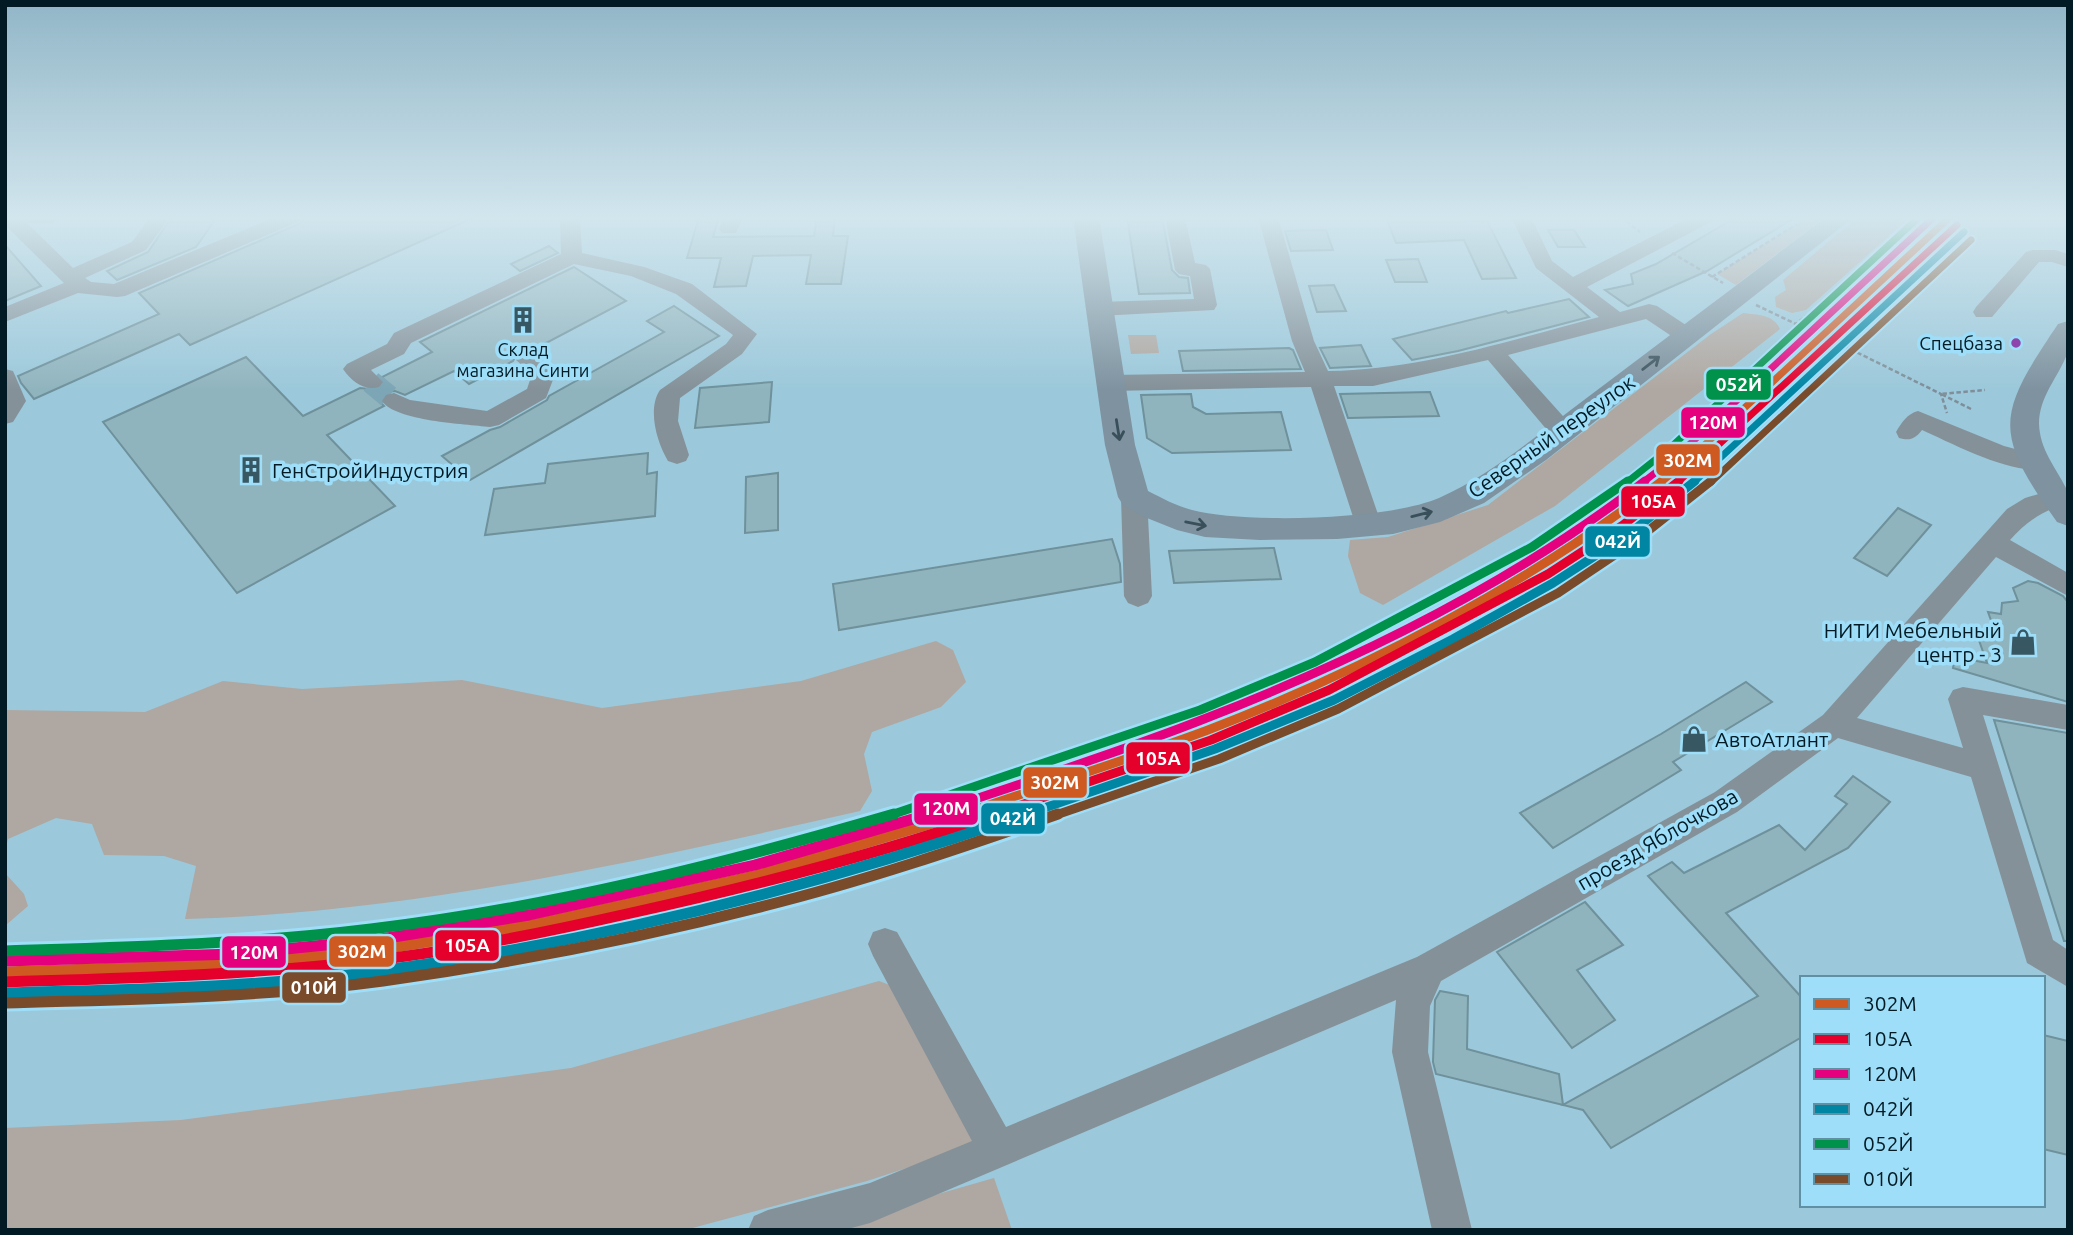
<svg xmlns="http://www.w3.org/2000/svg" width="2073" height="1235" font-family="Ubuntu,sans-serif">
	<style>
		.green { fill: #afa7a1 }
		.building { fill: #90b4be; stroke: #6e919b; stroke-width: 2 }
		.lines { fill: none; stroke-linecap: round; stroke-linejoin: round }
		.minor-tunnel { stroke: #7ca5b5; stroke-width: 23; stroke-dasharray: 23 11; stroke-linecap: butt }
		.path { stroke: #7f8e98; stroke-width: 2.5; stroke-dasharray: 4.5 2.5; stroke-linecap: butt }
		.minor { fill: #849199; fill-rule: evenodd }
		.major { fill: #7e929f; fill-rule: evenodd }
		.rail-1-far2-casing { stroke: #9edef9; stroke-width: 11 }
		.rail-1-far1-casing { stroke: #9edef9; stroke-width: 14 }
		.rail-1-casing { stroke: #9edef9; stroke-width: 17 }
		.rail-2-far2-casing { stroke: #9edef9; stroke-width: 11 }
		.rail-2-far1-casing { stroke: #9edef9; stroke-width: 14 }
		.rail-2-casing { stroke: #9edef9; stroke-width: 17 }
		.rail-3-far2-casing { stroke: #9edef9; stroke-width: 11 }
		.rail-3-far1-casing { stroke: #9edef9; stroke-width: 14 }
		.rail-3-casing { stroke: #9edef9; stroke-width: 17 }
		.rail-4-far2-casing { stroke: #9edef9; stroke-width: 11 }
		.rail-4-far1-casing { stroke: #9edef9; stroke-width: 14 }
		.rail-4-casing { stroke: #9edef9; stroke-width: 17 }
		.rail-5-far2-casing { stroke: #9edef9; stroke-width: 11 }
		.rail-5-far1-casing { stroke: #9edef9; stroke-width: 14 }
		.rail-5-casing { stroke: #9edef9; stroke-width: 17 }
		.rail-6-far2-casing { stroke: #9edef9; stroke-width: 11 }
		.rail-6-far1-casing { stroke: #9edef9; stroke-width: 14 }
		.rail-6-casing { stroke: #9edef9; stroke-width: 17 }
		.rail-1-far2 { stroke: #ce5a22; stroke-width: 7 }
		.rail-1-far1 { stroke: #ce5a22; stroke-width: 9 }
		.rail-1 { stroke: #ce5a22; stroke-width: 11 }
		.rail-2-far2 { stroke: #e4002b; stroke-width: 7 }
		.rail-2-far1 { stroke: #e4002b; stroke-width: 9 }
		.rail-2 { stroke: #e4002b; stroke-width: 11 }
		.rail-3-far2 { stroke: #e5007d; stroke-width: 7 }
		.rail-3-far1 { stroke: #e5007d; stroke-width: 9 }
		.rail-3 { stroke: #e5007d; stroke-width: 11 }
		.rail-4-far2 { stroke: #0085a3; stroke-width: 7 }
		.rail-4-far1 { stroke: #0085a3; stroke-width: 9 }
		.rail-4 { stroke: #0085a3; stroke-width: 11 }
		.rail-5-far2 { stroke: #00914a; stroke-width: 7 }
		.rail-5-far1 { stroke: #00914a; stroke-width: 9 }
		.rail-5 { stroke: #00914a; stroke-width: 11 }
		.rail-6-far2 { stroke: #7a4b2a; stroke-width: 7 }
		.rail-6-far1 { stroke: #7a4b2a; stroke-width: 9 }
		.rail-6 { stroke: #7a4b2a; stroke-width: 11 }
		.oneway { stroke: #39505b }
		.bus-dot { fill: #8e44ad; stroke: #9edef9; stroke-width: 2.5 }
		.labels { text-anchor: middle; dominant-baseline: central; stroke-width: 7; stroke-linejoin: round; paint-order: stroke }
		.far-poi-label { font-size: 18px; fill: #011a23; stroke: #9edef9 }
		.bus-label { font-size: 19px; fill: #011a23; stroke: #9edef9; text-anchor: end }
		.street-label { font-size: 21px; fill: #011a23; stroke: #9edef9 }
		.poi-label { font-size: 21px; fill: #011a23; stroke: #9edef9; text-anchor: start }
		.line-badge { stroke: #9edef9; stroke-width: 2.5 }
		.badge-label { font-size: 19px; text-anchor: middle; font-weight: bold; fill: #fff }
	</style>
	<rect width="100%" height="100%" fill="#9bc8da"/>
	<g class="green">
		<polygon points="1808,217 1825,217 1736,285 1717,274"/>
		<polygon points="1858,217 1910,217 1806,310 1792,313 1776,307 1775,297 1786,290 1783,280"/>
		<path d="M 1743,313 C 1758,315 1773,314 1780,329 L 1555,506 L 1383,605 L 1360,593 L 1348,556 L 1350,540 L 1388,537 L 1488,505 L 1711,334 Z"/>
		<polygon points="1128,335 1156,335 1159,353 1131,354"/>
		<path d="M 936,641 L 953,650 L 966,682 L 941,707 L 872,732 L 864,754 L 872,791 L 860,811 C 640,861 411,913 185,919 L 196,866 L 164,856 L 104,855 L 92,824 L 56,818 L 8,839 L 5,851 L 5,710 L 145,712 L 223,681 L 302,689 L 462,680 L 602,708 L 801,681 Z"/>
		<polygon points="5,873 24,894 28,906 6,925"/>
		<polygon points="879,981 895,987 977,1145 867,1181 685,1230 5,1230 5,1128 181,1120 571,1068"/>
		<polygon points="994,1178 1012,1230 813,1230"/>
	</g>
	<g class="building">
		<polygon points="172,217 217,217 196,247 117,280 107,271 148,252"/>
		<polygon points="306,217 475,217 190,345 179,334 34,399 21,383 18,376 159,314 139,293 301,223"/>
		<polygon points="699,217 719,217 713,237 814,236 817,217 835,217 833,236 848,236 841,284 806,284 811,255 753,256 746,286 714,287 721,258 687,258"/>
		<polygon points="1127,217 1162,217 1172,270 1179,277 1188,278 1190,293 1139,294"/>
		<polygon points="1386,217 1464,217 1466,221 1487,221 1516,278 1482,279 1464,240 1396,243"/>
		<polygon points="1737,217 1796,217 1707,271 1628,306 1605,290 1633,284 1631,274 1656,264"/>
		<polygon points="1326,230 1333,250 1291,251 1285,231"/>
		<polygon points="1548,230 1574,230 1585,247 1558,247"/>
		<polygon points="5,245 41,286 5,301"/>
		<polygon points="549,246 558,253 520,271 511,264"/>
		<polygon points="1418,259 1427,282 1395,282 1386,260"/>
		<polygon points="574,267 626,301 531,351 518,352 513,361 469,384 454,371 405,395 395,391 385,392 379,401 384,406 327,435 395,506 237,593 103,422 246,357 303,416 360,388 379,390 386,382 382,377 432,352 420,342"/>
		<polygon points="1334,285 1346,311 1317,312 1309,286"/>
		<polygon points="1569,299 1589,317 1458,351 1412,360 1393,339 1506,311 1508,313"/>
		<polygon points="674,306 719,336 470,480 442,456 490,430 500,427 547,400 549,396 664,332 647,321"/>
		<polygon points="1361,345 1371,366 1330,368 1320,348"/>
		<polygon points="1289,348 1293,350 1301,369 1183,371 1179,351"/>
		<polygon points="772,382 769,422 695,428 700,388"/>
		<polygon points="1430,392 1439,416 1348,418 1340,394"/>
		<polygon points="1191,394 1193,407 1206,414 1281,412 1291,450 1172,453 1147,438 1141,395"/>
		<polygon points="648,453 647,474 657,472 655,516 485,535 494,489 545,483 548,464"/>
		<polygon points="778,473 778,530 745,533 746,477"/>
		<polygon points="1898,508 1931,525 1887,576 1854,558"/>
		<polygon points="1112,539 1120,564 1121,582 839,630 833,584"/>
		<polygon points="1274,548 1281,579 1174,583 1169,551"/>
		<polygon points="2028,581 2038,583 2063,596 2068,602 2068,702 1953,668 1955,657 1987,663 1976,632 1997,637 1988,612 2001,614 2002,603 2018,601 2013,588"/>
		<polygon points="1746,682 1772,702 1673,762 1681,770 1553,848 1520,813 1661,734"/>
		<polygon points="1994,720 2068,733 2068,941 2064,941"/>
		<polygon points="1853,776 1890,802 1848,848 1726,913 1802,998 1802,1037 1611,1148 1583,1110 1563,1105 1758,996 1648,876 1672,862 1684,873 1779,825 1805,850 1847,804 1835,796"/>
		<polygon points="1585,902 1623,945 1577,970 1615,1020 1572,1048 1497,952"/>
		<polygon points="1440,991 1468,996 1467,1049 1559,1074 1563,1105 1436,1074 1433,1062 1435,1000"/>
		<polygon points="2043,1035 2068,1041 2068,1155 2043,1149"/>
	</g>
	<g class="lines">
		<polyline class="minor-tunnel" points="371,382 394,401"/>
		<g class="path">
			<polyline points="1621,217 1640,232"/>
			<polyline points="1672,253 1723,283"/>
			<polyline points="1712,277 1797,224"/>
			<polyline points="1756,305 1796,324 1806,316 1812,318 1808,324 1832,336 1827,341 1834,345 1836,342 1941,394 1947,413"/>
			<polyline points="1971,409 1941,394 1985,390"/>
		</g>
		<g class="minor">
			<polygon points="5,217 62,217 52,223 27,223 73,268 132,242 150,217 170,217 146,250 85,278 91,282 114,284 275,217 303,217 300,221 125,296 117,297 78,293 5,322 5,307 64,283 5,225"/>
			<path d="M 560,217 L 580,217 L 582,253 L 644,267 L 692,284 L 757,334 L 742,354 L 680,398 L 678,421 L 689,455 L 686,461 L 677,464 L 668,461 C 657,443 647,409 660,390 L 726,344 L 733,335 L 676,294 L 631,276 L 574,264 L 411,343 L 404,354 L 371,370 L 383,382 L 379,387 C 364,391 352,382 343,369 L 347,364 L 387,344 L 394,333 L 561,254 Z"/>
			<polygon points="723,217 743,217 736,233 722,233 719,229"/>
			<polygon points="1165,217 1185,217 1195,263 1206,265 1210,269 1217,305 1214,310 1098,316 1090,314 1087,309 1090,304 1098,302 1194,299 1190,276 1179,274 1175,270"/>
			<path d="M 1258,217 L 1278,217 L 1314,341 L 1328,371 C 1420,370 1511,340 1599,317 L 1536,268 L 1511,217 L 1531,217 L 1552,261 L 1573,277 L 1690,217 L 1716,217 L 1713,221 L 1587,287 L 1620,312 L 1649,304 L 1657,306 L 1695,331 L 1698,336 L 1695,341 L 1679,341 L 1646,319 L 1508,355 L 1571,425 L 1574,431 L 1571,437 L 1562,439 L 1553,437 L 1488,360 L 1373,386 L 1334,386 L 1382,526 L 1378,533 L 1369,536 L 1360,533 L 1356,526 L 1311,387 L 1110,391 L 1102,388 L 1098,383 L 1102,378 L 1110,375 L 1305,372 L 1292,341 Z"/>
			<polygon points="2033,250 2055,250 2068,254 2068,267 2052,262 2039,262 1992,317 1976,317 1973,312 1976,307 2026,252"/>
			<path d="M 527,353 L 535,355 L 556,372 L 546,398 L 499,425 L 490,427 C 465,424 395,421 382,401 L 386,395 L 394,393 L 410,400 L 487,411 L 527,389 L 532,374 L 516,360 L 519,355 Z"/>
			<polygon points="5,369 13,371 26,401 13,422 5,424"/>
			<path d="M 1918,411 L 2004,446 L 2041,456 L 2044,462 L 2041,468 C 2014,476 1949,442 1922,430 C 1915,439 1910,441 1899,438 L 1896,432 C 1902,422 1907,414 1918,411 Z"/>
			<polygon points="1134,488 1143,491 1147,497 1152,596 1148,603 1138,607 1128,603 1124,596 1121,497 1125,491"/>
			<path d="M 2055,489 L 2064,492 L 2068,498 L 2064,504 C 2041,512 2026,522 2010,540 L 2068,573 L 2068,596 L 1996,557 L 1857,718 L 1963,748 L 1948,699 L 1953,690 L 1963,687 L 2068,705 L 2068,730 L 1983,715 L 2053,940 L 2068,950 L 2068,987 L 2027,963 L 1971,777 L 1838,738 L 1737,812 L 1441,981 L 1430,1006 L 1428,1052 L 1472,1230 L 1432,1230 L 1392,1052 L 1396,1000 L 870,1223 L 844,1230 L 748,1230 L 754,1216 L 768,1210 L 870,1183 L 972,1141 L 873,956 L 868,944 L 873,932 L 885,928 L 897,932 L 1006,1127 L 1417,957 L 1715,792 L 1823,715 L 2007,509 L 2025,498 Z"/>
		</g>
		<g class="major">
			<path d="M 1073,217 L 1099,217 L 1135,445 L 1148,491 C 1162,498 1176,506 1192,510 C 1246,524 1388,520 1439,498 C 1492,475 1538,434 1584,400 C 1665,339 1745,279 1826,217 L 1854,217 L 1546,460 L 1484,503 L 1440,522 L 1393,534 L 1337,539 L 1260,540 L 1205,537 L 1177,530 L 1142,516 L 1123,505 L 1118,497 L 1105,445 Z"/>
			<path d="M 2068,321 C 2068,331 2070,345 2067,354 C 2058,378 2039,396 2039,424 C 2040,450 2055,466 2066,488 C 2071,497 2068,515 2068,526 L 2057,522 C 1992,431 1997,415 2058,324 Z"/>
		</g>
		<defs>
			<polyline id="rail-1-far2" points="1660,483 1684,464 1950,217"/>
			<path id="rail-1-far1" d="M 957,816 C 1040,787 1125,761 1208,730 C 1364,670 1530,584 1662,481"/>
			<polyline id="rail-1" points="5,972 236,964 376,950 531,925 758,875 962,814"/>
			<polyline id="rail-2-far2" points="1677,483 1957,225"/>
			<polyline id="rail-2-far1" points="989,816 1211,740 1329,690 1548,574 1623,525 1679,481"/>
			<path id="rail-2" d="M 5,982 C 129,978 252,975 376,960 C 461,950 547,932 631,913 C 754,886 875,855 994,814"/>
			<polyline id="rail-3-far2" points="1642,483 1677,456 1934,217"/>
			<path id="rail-3-far1" d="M 925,816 C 1018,784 1113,755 1204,719 C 1359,659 1513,583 1645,481"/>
			<polyline id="rail-3" points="5,961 235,954 375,940 529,915 755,865 930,814"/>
			<polyline id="rail-4-far2" points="1693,483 1964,232"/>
			<polyline id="rail-4-far1" points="1021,816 1215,749 1334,700 1453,639 1553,583 1629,534 1695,481"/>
			<path id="rail-4" d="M 6,993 C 131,989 256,988 380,971 C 600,941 816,887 1026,814"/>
			<polyline id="rail-5-far2" points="1626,483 1670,448 1919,217"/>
			<polyline id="rail-5-far1" points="888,816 1200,710 1315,662 1532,547 1628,481"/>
			<path id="rail-5" d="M 5,951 C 127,947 249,944 371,929 C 547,908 723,864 894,814"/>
			<polyline id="rail-6-far2" points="1710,483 1971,240"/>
			<polyline id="rail-6-far1" points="1053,816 1219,759 1338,709 1558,593 1634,542 1711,481"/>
			<path id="rail-6" d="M 6,1003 C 132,999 258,998 383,981 C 511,963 639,938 764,906 C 864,881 961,848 1058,814"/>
		</defs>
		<use href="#rail-1-far2" class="rail-1-far2-casing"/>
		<use href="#rail-1-far1" class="rail-1-far1-casing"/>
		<use href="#rail-1" class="rail-1-casing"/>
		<use href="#rail-2-far2" class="rail-2-far2-casing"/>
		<use href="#rail-2-far1" class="rail-2-far1-casing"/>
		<use href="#rail-2" class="rail-2-casing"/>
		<use href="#rail-3-far2" class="rail-3-far2-casing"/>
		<use href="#rail-3-far1" class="rail-3-far1-casing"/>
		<use href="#rail-3" class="rail-3-casing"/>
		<use href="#rail-4-far2" class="rail-4-far2-casing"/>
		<use href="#rail-4-far1" class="rail-4-far1-casing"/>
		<use href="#rail-4" class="rail-4-casing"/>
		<use href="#rail-5-far2" class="rail-5-far2-casing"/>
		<use href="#rail-5-far1" class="rail-5-far1-casing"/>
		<use href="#rail-5" class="rail-5-casing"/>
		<use href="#rail-6-far2" class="rail-6-far2-casing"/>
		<use href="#rail-6-far1" class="rail-6-far1-casing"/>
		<use href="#rail-6" class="rail-6-casing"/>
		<use href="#rail-1-far2" class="rail-1-far2"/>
		<use href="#rail-1-far1" class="rail-1-far1"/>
		<use href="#rail-1" class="rail-1"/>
		<use href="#rail-2-far2" class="rail-2-far2"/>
		<use href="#rail-2-far1" class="rail-2-far1"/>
		<use href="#rail-2" class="rail-2"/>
		<use href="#rail-3-far2" class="rail-3-far2"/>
		<use href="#rail-3-far1" class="rail-3-far1"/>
		<use href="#rail-3" class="rail-3"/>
		<use href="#rail-4-far2" class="rail-4-far2"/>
		<use href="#rail-4-far1" class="rail-4-far1"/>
		<use href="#rail-4" class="rail-4"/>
		<use href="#rail-5-far2" class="rail-5-far2"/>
		<use href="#rail-5-far1" class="rail-5-far1"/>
		<use href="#rail-5" class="rail-5"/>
		<use href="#rail-6-far2" class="rail-6-far2"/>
		<use href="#rail-6-far1" class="rail-6-far1"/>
		<use href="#rail-6" class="rail-6"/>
	</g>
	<defs><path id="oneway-shaft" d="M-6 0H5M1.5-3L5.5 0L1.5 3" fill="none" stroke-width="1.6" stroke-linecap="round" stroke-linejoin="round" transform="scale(1.75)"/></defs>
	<g class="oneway">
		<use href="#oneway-shaft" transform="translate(1651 363) rotate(-38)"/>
		<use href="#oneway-shaft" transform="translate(1118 430) rotate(81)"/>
		<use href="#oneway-shaft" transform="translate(1422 514) rotate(-14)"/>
		<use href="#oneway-shaft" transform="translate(1196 524) rotate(11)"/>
	</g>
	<linearGradient id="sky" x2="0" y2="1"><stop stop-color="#91b6c7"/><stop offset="0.56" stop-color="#d2e6ee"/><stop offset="1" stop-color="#d2e6ee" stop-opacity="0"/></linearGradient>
	<rect width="2073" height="390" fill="url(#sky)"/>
	<defs>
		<symbol id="building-bare" viewBox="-9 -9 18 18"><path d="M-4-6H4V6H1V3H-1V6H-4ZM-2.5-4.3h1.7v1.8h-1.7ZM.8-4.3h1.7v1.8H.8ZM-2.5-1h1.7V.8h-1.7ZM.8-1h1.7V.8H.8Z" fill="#375763" stroke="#9edef9" stroke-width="2.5" paint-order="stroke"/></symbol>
		<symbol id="shop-bare" viewBox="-9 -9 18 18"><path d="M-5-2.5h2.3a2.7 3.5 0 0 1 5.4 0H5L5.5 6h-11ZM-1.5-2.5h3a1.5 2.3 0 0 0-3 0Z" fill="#375763" stroke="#9edef9" stroke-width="2.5" paint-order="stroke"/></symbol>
	</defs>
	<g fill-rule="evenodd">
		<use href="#building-bare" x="504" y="301" width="38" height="38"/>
		<use href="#building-bare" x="232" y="451" width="38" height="38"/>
		<use href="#shop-bare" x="2004" y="623" width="38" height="38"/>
		<use href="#shop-bare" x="1675" y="720" width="38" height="38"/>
	</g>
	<circle class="bus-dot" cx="2016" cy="343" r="6"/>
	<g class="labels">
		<g class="far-poi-label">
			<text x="523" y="349">Склад<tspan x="523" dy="21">магазина Синти</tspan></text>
		</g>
		<g class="bus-label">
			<text x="2003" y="343">Спецбаза</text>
		</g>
		<g class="street-label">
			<text transform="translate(1551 436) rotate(-35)">Северный переулок</text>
			<text transform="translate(1657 839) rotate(-30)">проезд Яблочкова</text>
		</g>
		<g class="poi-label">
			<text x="272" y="470">ГенСтройИндустрия</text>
			<text x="2002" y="630" text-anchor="end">НИТИ Мебельный<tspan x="2002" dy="24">центр - 3</tspan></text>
			<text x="1715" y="739">АвтоАтлант</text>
		</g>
	</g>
	<g class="line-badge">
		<rect x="1705" y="368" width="67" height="33" rx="7" fill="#00914a"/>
		<rect x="1680" y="406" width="66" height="33" rx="7" fill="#e5007d"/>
		<rect x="1655" y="443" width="66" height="34" rx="7" fill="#ce5a22"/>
		<rect x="1620" y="485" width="66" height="33" rx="7" fill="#e4002b"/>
		<rect x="1584" y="525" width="67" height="33" rx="7" fill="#0085a3"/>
		<rect x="1125" y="741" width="66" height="34" rx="7" fill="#e4002b"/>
		<rect x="1022" y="766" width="66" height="33" rx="7" fill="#ce5a22"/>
		<rect x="913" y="792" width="66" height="34" rx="7" fill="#e5007d"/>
		<rect x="980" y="802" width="66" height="33" rx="7" fill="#0085a3"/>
		<rect x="434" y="929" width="66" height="33" rx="7" fill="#e4002b"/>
		<rect x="328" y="935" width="67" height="33" rx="7" fill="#ce5a22"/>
		<rect x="221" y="935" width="66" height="34" rx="7" fill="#e5007d"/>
		<rect x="281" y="971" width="66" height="33" rx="7" fill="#7a4b2a"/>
	</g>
	<g class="badge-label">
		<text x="1739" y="391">052Й</text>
		<text x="1713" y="429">120М</text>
		<text x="1688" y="467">302М</text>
		<text x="1653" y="508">105А</text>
		<text x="1618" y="548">042Й</text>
		<text x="1158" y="765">105А</text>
		<text x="1055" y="789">302М</text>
		<text x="946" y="815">120М</text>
		<text x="1013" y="825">042Й</text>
		<text x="467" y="952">105А</text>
		<text x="362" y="958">302М</text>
		<text x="254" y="959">120М</text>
		<text x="314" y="994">010Й</text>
	</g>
	<rect width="2073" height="1235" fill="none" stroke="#011a23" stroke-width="14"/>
	<rect x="1800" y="976" width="245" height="231" fill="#9edef9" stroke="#5f90a3" stroke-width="2"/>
	<rect x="1814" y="999" width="35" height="10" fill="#ce5a22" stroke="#5f90a3" stroke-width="2"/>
	<text x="1863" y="1011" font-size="21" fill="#011a23">302М</text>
	<rect x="1814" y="1034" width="35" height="10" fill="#e4002b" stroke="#5f90a3" stroke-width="2"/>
	<text x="1863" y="1046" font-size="21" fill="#011a23">105А</text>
	<rect x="1814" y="1069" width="35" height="10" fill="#e5007d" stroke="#5f90a3" stroke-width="2"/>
	<text x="1863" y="1081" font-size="21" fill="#011a23">120М</text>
	<rect x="1814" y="1104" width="35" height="10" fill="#0085a3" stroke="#5f90a3" stroke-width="2"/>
	<text x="1863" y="1116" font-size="21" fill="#011a23">042Й</text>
	<rect x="1814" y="1139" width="35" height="10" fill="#00914a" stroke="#5f90a3" stroke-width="2"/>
	<text x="1863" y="1151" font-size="21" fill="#011a23">052Й</text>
	<rect x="1814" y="1174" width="35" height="10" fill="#7a4b2a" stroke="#5f90a3" stroke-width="2"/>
	<text x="1863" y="1186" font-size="21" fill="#011a23">010Й</text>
</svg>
